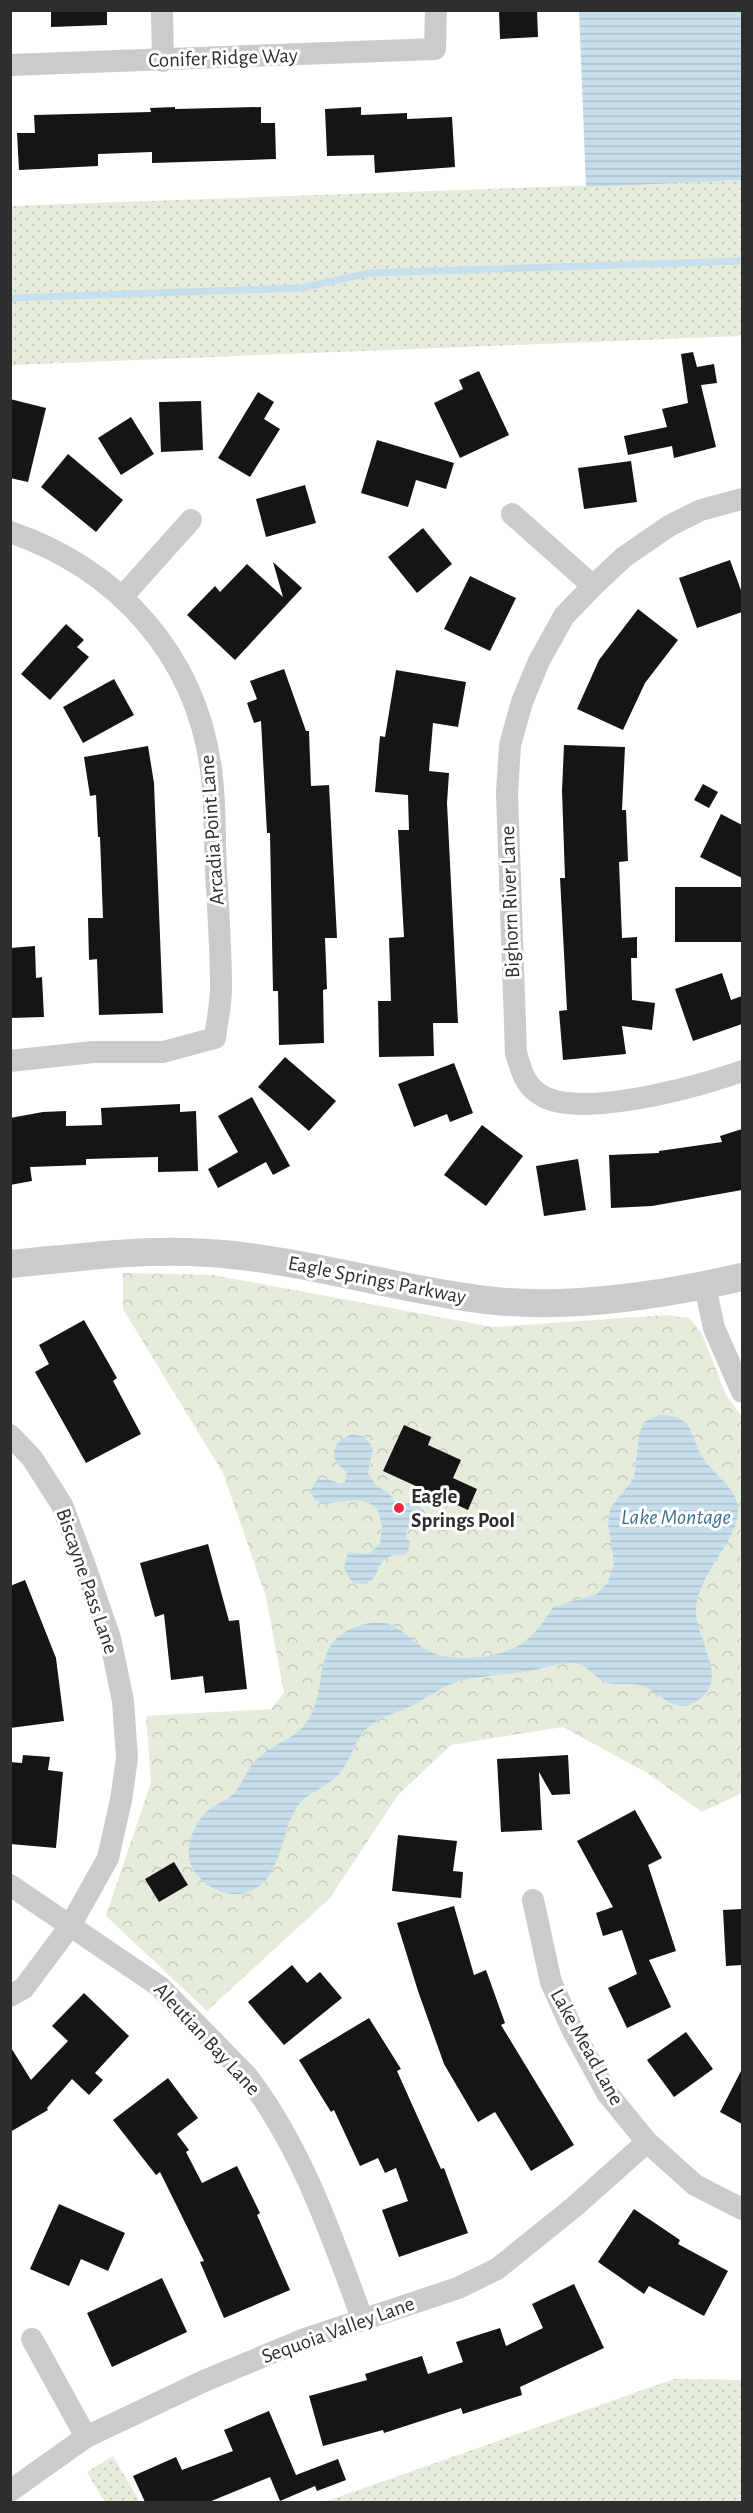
<svg xmlns="http://www.w3.org/2000/svg" width="753" height="2513" font-family="'Alegreya Sans',sans-serif">
	<style>
		.grass { fill: url(#grass-dots) }
		.park { fill: url(#park-crowns) }
		.water { fill: url(#water-rules) }
		.lines { fill: none; stroke-linecap: round; stroke-linejoin: round }
		.stream { stroke: #c7dfec; stroke-width: 7 }
		.building { fill: #151515 }
		.minor { stroke: #cbcbcb; stroke-width: 22 }
		.tertiary { stroke: #cbcbcb; stroke-width: 28 }
		.poi-dot { fill: #e92c41; stroke: #fff; stroke-width: 2 }
		.labels { text-anchor: middle; dominant-baseline: central; stroke-width: 6; stroke-linejoin: round; paint-order: stroke }
		.street-label { font-size: 21px; fill: #2e2e2e; stroke: #fff }
		.poi-label { font-size: 21px; font-weight: bold; fill: #2e2e2e; stroke: #fff; text-anchor: start }
		.water-label { font-size: 22px; font-style: italic; fill: #3a7493; stroke: #fff }
	</style>
	<defs>
		<pattern id="grass-dots" width="8" height="8" patternUnits="userSpaceOnUse" patternTransform="scale(1.5)"><rect width="8" height="8" fill="#e5ecdc"/><path d="M2 2h.1M6 6h.1" fill="none" stroke="#c5cbbd" stroke-width="1.8" stroke-linecap="round"/></pattern>
		<pattern id="park-crowns" width="20" height="18" patternUnits="userSpaceOnUse" patternTransform="scale(1.5)"><rect width="20" height="18" fill="#e5ecdc"/><path d="M2 6a3 3 0 1 1 6 0M12 15a3 3 0 1 1 6 0" fill="none" stroke="#c5cbbd"/></pattern>
		<pattern id="water-rules" width="6" height="5" patternUnits="userSpaceOnUse" patternTransform="scale(1.5)"><rect width="6" height="5" fill="#c7dfec"/><path d="M0 2.5h6" fill="none" stroke="#abc0cb"/></pattern>
	</defs>
	<rect width="100%" height="100%" fill="#fff"/>
	<g class="grass">
		<polygon points="742,180 742,336 11,365 10,206"/>
		<polygon points="674,2379 742,2380 742,2502 324,2502"/>
		<polygon points="113,2456 140,2502 105,2502 87,2472"/>
	</g>
	<polygon class="park" points="123,1273 213,1275 493,1327 667,1315 689,1318 702,1334 726,1395 742,1417 742,1793 702,1812 647,1773 563,1727 451,1745 398,1795 330,1898 207,2011 106,1916 151,1782 146,1716 271,1709 284,1693 266,1597 223,1473 123,1309"/>
	<g class="water">
		<polygon points="579,11 742,11 742,180 586,187"/>
		<path d="M 659,1415 C 696,1416 688,1433 703,1458 C 712,1473 729,1482 736,1499 C 748,1536 697,1568 696,1611 C 696,1641 731,1679 697,1701 C 675,1716 661,1693 643,1686 C 631,1682 616,1686 605,1682 C 593,1678 588,1663 574,1663 C 560,1662 542,1669 529,1671 C 509,1675 488,1675 468,1679 C 447,1683 432,1695 413,1705 C 399,1712 385,1715 372,1724 C 354,1737 353,1758 339,1774 C 327,1788 307,1792 297,1807 C 278,1836 282,1891 237,1894 C 222,1895 207,1886 197,1875 C 180,1855 192,1823 211,1808 C 217,1804 225,1801 231,1796 C 242,1787 246,1770 257,1759 C 270,1746 288,1741 301,1729 C 335,1695 303,1641 362,1625 C 397,1615 404,1638 429,1651 C 453,1664 503,1658 524,1642 C 537,1632 545,1620 553,1607 L 597,1594 L 608,1582 L 614,1563 L 608,1524 L 611,1507 L 634,1478 L 639,1435 L 644,1422 Z"/>
		<path d="M 353,1434 L 365,1437 L 373,1448 L 368,1473 L 376,1486 L 388,1492 L 397,1505 C 405,1506 409,1500 418,1504 C 435,1519 417,1524 406,1530 L 406,1537 L 410,1542 L 408,1552 L 405,1555 C 371,1552 386,1577 363,1585 L 351,1581 L 344,1568 L 348,1552 L 368,1554 L 380,1544 L 382,1527 L 378,1510 C 356,1487 330,1513 314,1499 L 311,1490 L 316,1481 C 327,1477 331,1481 341,1484 L 345,1482 L 347,1472 C 327,1458 330,1442 353,1434 Z"/>
	</g>
	<g class="lines">
		<polyline class="stream" points="10,298 302,288 369,273 742,261"/>
	</g>
	<g class="building">
		<polygon points="51,10 107,10 107,25 51,27"/>
		<polygon points="499,10 537,10 538,37 500,39"/>
		<polygon points="175,107 175,109 261,107 261,123 275,123 276,159 152,163 152,152 98,154 98,166 19,170 17,133 35,133 34,115 151,112 150,108"/>
		<polygon points="361,107 361,115 407,113 407,119 452,117 455,167 375,173 374,155 327,156 325,109"/>
		<polygon points="693,352 697,367 714,364 717,383 701,385 716,447 674,458 672,446 628,455 624,436 667,427 662,409 688,403 681,354"/>
		<polygon points="479,371 509,435 460,458 434,403 463,389 459,380"/>
		<polygon points="258,392 274,402 264,419 280,429 250,477 218,458"/>
		<polygon points="10,399 46,408 28,482 10,478"/>
		<polygon points="201,401 203,450 161,452 159,402"/>
		<polygon points="131,417 154,454 121,475 98,438"/>
		<polygon points="377,440 454,463 446,489 416,480 408,507 361,493"/>
		<polygon points="68,454 123,500 96,532 41,487"/>
		<polygon points="631,461 637,502 584,509 578,468"/>
		<polygon points="305,485 316,523 266,537 256,499"/>
		<polygon points="423,528 452,564 417,593 388,557"/>
		<polygon points="730,560 742,593 742,612 697,628 679,578"/>
		<polygon points="273,562 302,588 235,660 187,615 215,586 220,592 247,564 283,597"/>
		<polygon points="470,576 516,598 490,651 444,629"/>
		<polygon points="638,609 678,640 645,683 623,730 577,709 599,660"/>
		<polygon points="66,624 84,640 77,647 89,657 50,700 21,674"/>
		<polygon points="284,669 306,731 309,731 311,786 329,785 337,938 325,938 327,989 323,990 324,1043 279,1045 278,991 273,991 270,833 267,833 261,721 254,723 247,703 257,699 250,681"/>
		<polygon points="396,670 466,682 458,727 433,723 429,771 449,773 447,803 458,1023 433,1023 434,1056 379,1057 378,1001 391,1001 389,938 404,937 398,830 409,830 408,795 375,792 380,736 385,737"/>
		<polygon points="114,679 134,715 83,743 63,707"/>
		<polygon points="564,745 625,747 622,810 626,810 628,861 619,862 622,938 637,937 637,958 631,958 632,1000 655,1003 652,1030 622,1026 626,1054 563,1060 559,1011 567,1010 560,878 565,878 562,791"/>
		<polygon points="148,746 154,783 163,1013 99,1015 97,959 89,960 88,918 103,918 100,837 98,837 96,795 90,796 84,757"/>
		<polygon points="703,784 718,792 709,808 694,800"/>
		<polygon points="721,814 742,825 742,878 700,857"/>
		<rect x="675" y="887" width="67" height="55"/>
		<polygon points="35,946 36,978 42,977 44,1017 10,1018 10,948"/>
		<polygon points="722,973 731,1000 742,996 742,1024 693,1041 675,989"/>
		<polygon points="285,1057 336,1101 309,1131 258,1087"/>
		<polygon points="454,1063 473,1113 450,1122 447,1114 414,1127 398,1084"/>
		<polygon points="252,1097 290,1166 273,1175 266,1162 218,1188 208,1169 238,1152 218,1116"/>
		<polygon points="180,1104 180,1112 196,1111 198,1171 158,1172 158,1157 86,1159 86,1165 30,1167 32,1181 10,1185 10,1118 43,1112 66,1111 66,1126 102,1125 101,1108"/>
		<polygon points="482,1125 523,1156 486,1206 444,1175"/>
		<polygon points="742,1129 742,1190 652,1206 611,1208 609,1155 659,1153 659,1151 722,1142 720,1136"/>
		<polygon points="578,1159 586,1210 544,1216 536,1166"/>
		<polygon points="84,1320 117,1378 113,1381 141,1434 86,1463 35,1372 49,1364 39,1345"/>
		<polygon points="404,1425 431,1437 428,1445 461,1460 453,1478 477,1489 468,1510 383,1471"/>
		<polygon points="208,1544 229,1621 239,1620 247,1689 205,1693 203,1676 171,1680 164,1614 155,1617 140,1563"/>
		<polygon points="25,1580 56,1658 64,1721 10,1728 10,1586"/>
		<polygon points="23,1755 50,1757 48,1770 63,1772 56,1848 10,1844 10,1762 22,1763"/>
		<polygon points="568,1755 570,1794 552,1795 539,1772 542,1830 501,1832 497,1759"/>
		<polygon points="635,1810 662,1858 648,1865 676,1951 649,1960 671,2007 627,2028 608,1988 637,1974 622,1930 603,1936 596,1913 613,1907 577,1841"/>
		<polygon points="398,1835 457,1841 453,1871 463,1872 461,1898 392,1891"/>
		<polygon points="174,1862 188,1885 159,1902 145,1879"/>
		<polygon points="454,1906 474,1975 486,1970 505,2023 501,2025 574,2145 531,2171 495,2112 478,2122 444,2064 418,1991 397,1923"/>
		<polygon points="742,1909 742,1965 726,1966 723,1910"/>
		<polygon points="292,1965 307,1983 320,1972 342,1998 284,2045 248,2002"/>
		<polygon points="84,1993 129,2036 95,2073 103,2080 89,2095 72,2079 47,2108 48,2110 10,2132 10,2046 31,2080 68,2041 52,2026"/>
		<polygon points="369,2018 401,2069 397,2071 441,2169 444,2168 468,2233 399,2257 382,2210 408,2201 396,2168 385,2173 378,2158 360,2166 334,2110 331,2112 299,2060"/>
		<polygon points="686,2032 713,2069 674,2097 647,2060"/>
		<polygon points="742,2069 742,2124 720,2112"/>
		<polygon points="168,2078 198,2118 177,2134 189,2150 186,2152 202,2183 237,2166 260,2213 257,2215 290,2290 224,2318 200,2262 204,2261 160,2172 156,2175 113,2120"/>
		<polygon points="59,2204 125,2233 108,2271 81,2259 69,2286 30,2269"/>
		<polygon points="634,2209 680,2240 678,2244 728,2271 704,2316 649,2286 644,2294 598,2262"/>
		<polygon points="162,2278 187,2332 112,2367 87,2313"/>
		<polygon points="574,2284 604,2348 520,2387 522,2395 463,2414 461,2408 384,2433 383,2430 323,2446 309,2396 367,2380 365,2374 422,2356 428,2374 463,2362 456,2342 500,2328 506,2346 543,2328 532,2304"/>
		<polygon points="269,2411 296,2475 338,2459 346,2480 317,2491 315,2486 280,2501 270,2477 209,2502 145,2502 133,2476 176,2457 182,2470 233,2451 224,2430"/>
	</g>
	<g class="lines">
		<g class="minor">
			<polyline points="162,10 163,61"/>
			<polyline points="10,65 435,49 436,10"/>
			<path d="M 742,499 L 701,510 L 669,526 L 624,557 L 593,586 L 564,616 L 539,661 L 522,702 L 510,745 L 507,793 L 516,1053 C 521,1070 525,1086 541,1095 C 579,1120 701,1086 742,1071"/>
			<polyline points="512,514 593,586"/>
			<path d="M 10,532 C 118,569 196,655 211,770 C 216,802 214,837 216,870 C 218,909 221,949 221,988 C 221,1005 217,1022 215,1038 L 163,1052 L 93,1052 L 10,1061"/>
			<polyline points="123,596 191,520"/>
			<polyline points="705,1286 714,1328 742,1392"/>
			<polyline points="10,1435 32,1458 62,1505 85,1566 110,1638 123,1701 127,1758 121,1800 108,1858 70,1926 24,1988 10,1996"/>
			<path d="M 10,1885 L 159,1986 L 247,2076 C 302,2148 331,2234 362,2318"/>
			<polyline points="533,1900 551,1982 573,2031 607,2093 647,2142 695,2185 742,2209"/>
			<polyline points="32,2339 86,2437"/>
			<polyline points="10,2491 86,2437 204,2381 305,2339 458,2288 497,2269 574,2207 647,2142"/>
		</g>
		<path class="tertiary" d="M 10,1264 C 77,1258 143,1248 209,1253 C 303,1259 393,1289 486,1300 C 568,1310 663,1295 742,1277"/>
	</g>
	<circle class="poi-dot" cx="399" cy="1508" r="6"/>
	<g class="labels">
		<g class="street-label">
			<text transform="translate(223 58) rotate(-2)">Conifer Ridge Way</text>
			<text transform="translate(212 830) rotate(-94)">Arcadia Point Lane</text>
			<text transform="translate(510 902) rotate(-92)">Bighorn River Lane</text>
			<text transform="translate(377 1280) rotate(11)">Eagle Springs Parkway</text>
			<text transform="translate(87 1581) rotate(71)">Biscayne Pass Lane</text>
			<text transform="translate(207 2039) rotate(47)">Aleutian Bay Lane</text>
			<text transform="translate(587 2047) rotate(61)">Lake Mead Lane</text>
			<text transform="translate(338 2330) rotate(-20)">Sequoia Valley Lane</text>
		</g>
		<g class="poi-label">
			<text x="411" y="1496">Eagle<tspan x="411" dy="24">Springs Pool</tspan></text>
		</g>
		<g class="water-label">
			<text x="676" y="1517">Lake Montage</text>
		</g>
	</g>
	<rect width="753" height="2513" fill="none" stroke="#2e2e2e" stroke-width="24"/>
</svg>
